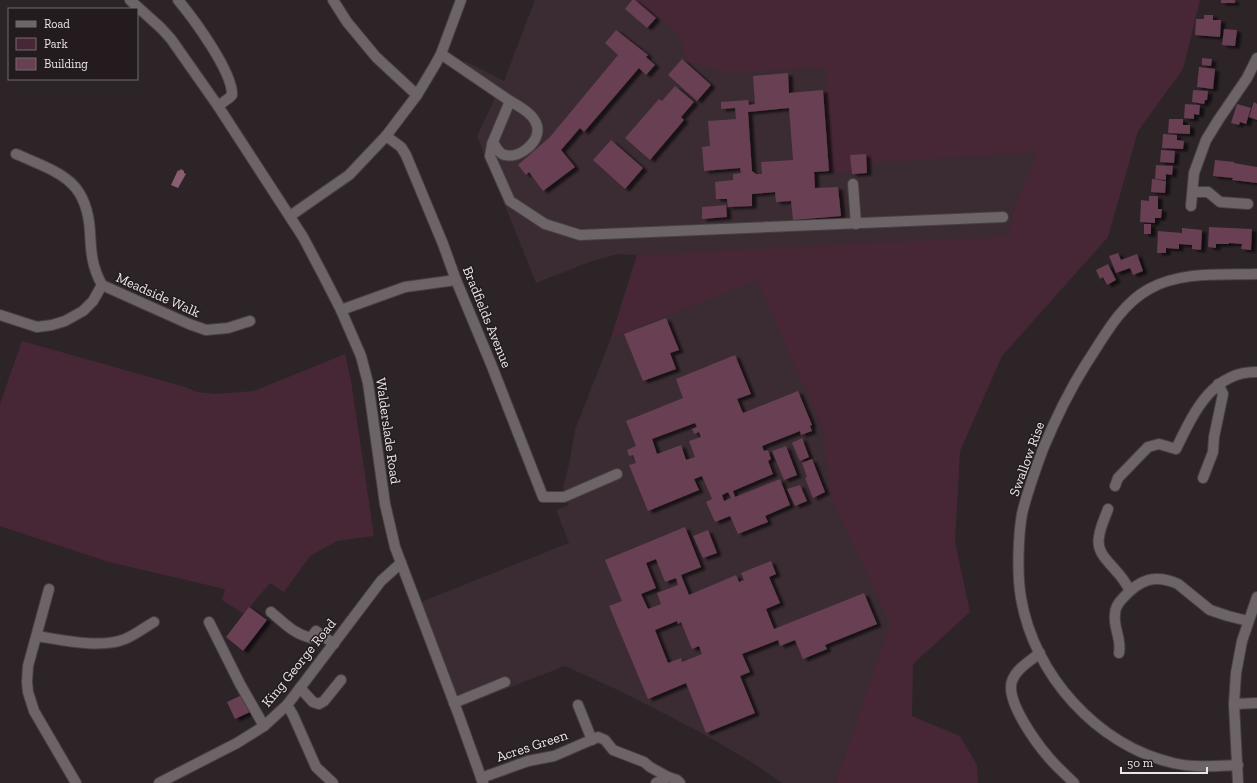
<svg xmlns="http://www.w3.org/2000/svg" width="1257" height="783" font-family="'Zilla Slab',serif">
	<style>
		.built { fill: #3a2c32 }
		.green { fill: #472736 }
		.water { fill: #8a5d71 }
		.building { fill: #693f52; fill-rule: evenodd; filter: url(#shadow) }
		.lines { fill: none; stroke-linecap: round; stroke-linejoin: round }
		.minor-casing { stroke: #484144; stroke-width: 12 }
		.minor { stroke: #6d6467; stroke-width: 10 }
		.labels { text-anchor: middle; dominant-baseline: central; stroke-width: 3; stroke-linejoin: round; paint-order: stroke }
		.street-label { font-size: 14px; fill: #ebe5e7; stroke: #231b1e }
	</style>
	<defs>
		<filter id="shadow"><feDropShadow dx="4.5" dy="2.5" stdDeviation="1" flood-color="#0009"/></filter>
	</defs>
	<rect width="100%" height="100%" fill="#2d2428"/>
	<polygon class="built" points="535,0 1105,0 1012,213 1010,236 891,625 835,783 782,783 753,763 700,732 622,692 565,666 461,706 421,602 569,543 556,510 569,505 563,488 569,464 575,430 611,338 637,255 618,254 592,261 536,283 477,136 495,98 459,74 465,61 504,81"/>
	<g class="green">
		<polygon points="635,0 1200,0 1183,69 1138,131 1108,237 1002,356 960,451 955,542 970,612 913,664 912,716 960,736 977,765 978,783 835,783 890,624 831,497 823,430 757,280 611,338 637,255 1009,236 1012,213 1037,152 867,163 866,154 851,156 852,174 829,171 823,90 827,87 826,67 732,73 687,62 678,32"/>
		<polygon points="22,341 185,387 197,392 215,394 254,391 345,354 351,381 374,536 337,541 310,556 284,592 270,583 244,614 222,600 225,589 109,562 0,526 0,404"/>
	</g>
	<polygon class="water" points="181,169 184,171 184,173 186,174 178,188 171,185 178,170 179,171"/>
	<g class="building">
		<polygon points="632,0 635,0 656,18 647,28 625,9"/>
		<rect x="1221" y="0" width="14" height="3"/>
		<polygon points="1204,15 1213,15 1213,20 1221,20 1220,37 1195,35 1196,19 1204,19"/>
		<polygon points="1224,29 1237,30 1235,46 1222,45"/>
		<polygon points="616,30 648,55 646,57 655,65 646,75 639,68 584,132 580,128 561,150 575,167 543,191 529,172 526,175 518,165 550,137 618,55 605,43"/>
		<polygon points="1202,58 1212,59 1211,66 1202,65"/>
		<polygon points="682,59 711,85 697,101 668,75"/>
		<polygon points="1199,67 1215,69 1213,89 1197,87"/>
		<path d="M 788,73 L 789,93 L 823,90 L 829,171 L 814,172 L 815,188 L 838,187 L 841,216 L 793,220 L 791,201 L 776,202 L 775,192 L 752,194 L 752,206 L 728,207 L 727,199 L 716,199 L 715,182 L 733,180 L 733,174 L 741,173 L 740,168 L 704,171 L 702,147 L 710,146 L 708,121 L 736,119 L 735,108 L 721,109 L 721,102 L 748,100 L 749,105 L 755,104 L 753,76 ZM 789,108 L 793,160 L 761,162 L 762,174 L 756,174 L 752,171 L 748,112 Z"/>
		<polygon points="675,86 694,102 681,117 684,120 650,160 625,138 659,99 662,101"/>
		<polygon points="1193,90 1208,91 1207,100 1205,100 1204,104 1192,102"/>
		<polygon points="1254,102 1257,104 1257,120 1249,117"/>
		<polygon points="1185,104 1200,105 1199,115 1194,114 1194,119 1184,118"/>
		<polygon points="1237,104 1251,108 1246,124 1240,122 1239,125 1231,123"/>
		<polygon points="1169,119 1183,119 1183,125 1190,125 1190,134 1168,133"/>
		<polygon points="1163,134 1177,135 1177,140 1184,141 1183,149 1162,148"/>
		<polygon points="611,140 643,168 625,189 593,160"/>
		<polygon points="1161,150 1175,151 1174,163 1160,162"/>
		<polygon points="866,154 867,173 852,174 850,155"/>
		<polygon points="1215,160 1234,162 1234,163 1257,167 1257,183 1232,180 1233,178 1213,176"/>
		<polygon points="1156,165 1173,166 1172,175 1166,174 1166,180 1155,179"/>
		<polygon points="1152,179 1166,181 1165,193 1151,192"/>
		<polygon points="1149,196 1158,196 1158,209 1162,209 1161,218 1155,218 1155,223 1140,222 1141,200 1149,201"/>
		<polygon points="726,205 727,217 702,219 702,207"/>
		<rect x="1144" y="224" width="7" height="10"/>
		<polygon points="1209,227 1252,229 1251,250 1241,249 1242,244 1229,243 1229,244 1216,244 1216,248 1208,247"/>
		<polygon points="1182,228 1202,230 1201,250 1192,249 1192,245 1179,244 1179,249 1166,248 1166,253 1157,253 1158,231 1182,233"/>
		<polygon points="1118,253 1121,260 1137,254 1143,271 1133,275 1130,268 1116,273 1109,256"/>
		<polygon points="1108,264 1116,280 1107,285 1103,277 1100,279 1096,270"/>
		<polygon points="666,318 679,350 670,353 676,369 643,381 624,334"/>
		<path d="M 735,355 L 751,394 L 737,399 L 743,413 L 798,391 L 812,425 L 810,426 L 812,431 L 801,435 L 800,431 L 762,446 L 764,451 L 768,450 L 771,459 L 768,461 L 773,474 L 733,491 L 735,497 L 780,479 L 790,505 L 765,516 L 768,522 L 738,534 L 730,516 L 715,522 L 706,502 L 712,499 L 702,476 L 694,479 L 699,490 L 648,511 L 629,465 L 636,463 L 633,455 L 629,456 L 627,450 L 636,446 L 626,421 L 683,398 L 676,379 ZM 695,423 L 697,427 L 692,429 L 694,434 L 699,432 L 701,437 L 689,441 L 695,457 L 686,460 L 681,445 L 657,454 L 652,439 ZM 728,492 L 731,498 L 724,501 L 722,495 Z"/>
		<polygon points="802,438 809,457 800,461 792,443"/>
		<polygon points="786,446 797,475 784,480 772,451"/>
		<polygon points="812,459 825,492 813,498 805,478 807,477 802,463"/>
		<polygon points="800,485 807,501 795,506 787,489"/>
		<path d="M 685,527 L 701,567 L 681,575 L 689,595 L 736,575 L 739,582 L 744,580 L 741,573 L 771,561 L 776,574 L 769,577 L 780,603 L 766,609 L 774,629 L 864,593 L 877,624 L 825,645 L 827,649 L 803,659 L 795,640 L 780,646 L 778,640 L 742,654 L 750,672 L 740,676 L 755,713 L 706,733 L 686,683 L 648,699 L 609,606 L 622,601 L 605,560 ZM 656,559 L 665,582 L 676,578 L 678,585 L 657,593 L 661,604 L 648,609 L 641,594 L 656,588 L 646,563 ZM 677,621 L 678,624 L 681,622 L 692,649 L 699,646 L 702,654 L 682,662 L 681,658 L 668,663 L 655,630 Z"/>
		<polygon points="708,530 717,553 703,558 693,536"/>
		<polygon points="249,607 267,620 243,651 226,637"/>
		<polygon points="242,695 250,712 235,719 227,702"/>
	</g>
	<g class="lines">
		<defs>
			<g id="minor">
				<polyline points="130,0 161,28 171,39 218,106 303,237 322,273 341,310 361,356 368,383 385,504 395,547 459,716 483,783"/>
				<path d="M 178,0 C 193,18 233,72 232,95 L 229,98 L 218,106"/>
				<polyline points="333,0 347,22 376,57 417,95"/>
				<polyline points="441,54 510,101 492,144 490,156 510,201 545,224 580,235 1003,217"/>
				<polyline points="386,136 401,147 406,155 443,244 456,280 491,364 543,497 564,497 617,474"/>
				<path d="M 493,142 C 496,147 499,154 505,155 C 520,159 541,141 537,126 C 534,114 520,107 510,101"/>
				<path d="M 16,154 C 59,173 87,179 90,232 C 91,253 92,267 102,285 L 189,324 L 206,330 L 228,328 L 250,321"/>
				<polyline points="853,184 856,224"/>
				<polyline points="1193,192 1208,192 1220,202 1248,204"/>
				<polyline points="1191,206 1194,173 1206,140 1219,119 1247,78 1257,58"/>
				<polyline points="290,216 349,175 386,136 417,95 435,65 441,54 461,0"/>
				<polyline points="341,310 405,287 456,280"/>
				<polyline points="0,315 37,327 52,325 65,321 83,311 93,301 102,285"/>
				<polyline points="1203,478 1213,452 1214,437 1223,394 1218,384"/>
				<path d="M 1115,486 L 1118,478 L 1148,447 L 1159,444 L 1176,449 C 1193,414 1212,371 1257,372"/>
				<path d="M 1108,509 C 1105,518 1100,527 1099,537 C 1096,552 1108,561 1117,572 C 1122,577 1126,584 1130,590"/>
				<polyline points="49,589 28,666 27,682 28,692 34,711 76,783"/>
				<path d="M 271,612 C 284,623 294,634 311,638 L 316,631 L 334,644"/>
				<polyline points="209,622 240,684 264,726"/>
				<path d="M 37,636 C 62,640 101,649 125,639 C 135,635 145,627 154,622"/>
				<path d="M 1040,653 C 1030,661 1016,669 1012,681 C 1005,701 1037,744 1050,759 C 1057,767 1066,775 1074,783"/>
				<path d="M 1119,653 C 1122,639 1113,628 1115,614 C 1115,607 1119,602 1123,598 C 1140,579 1155,574 1178,584 L 1210,610 L 1228,616 L 1248,621"/>
				<polyline points="300,688 313,702 319,704 324,701 341,680"/>
				<polyline points="454,703 505,682"/>
				<polyline points="1234,704 1257,703"/>
				<polyline points="287,705 293,715 316,767 333,783"/>
				<polyline points="578,705 592,740"/>
				<path d="M 1238,765 C 1216,766 1194,768 1173,763 C 1097,745 1034,675 1021,598 C 1017,576 1018,537 1022,514 C 1027,492 1035,471 1043,449 C 1055,420 1069,391 1086,364 C 1104,337 1120,305 1149,289 C 1181,271 1221,275 1257,274"/>
				<polyline points="481,778 528,761 554,756 598,737 605,740 613,750 644,762 650,767 668,777 677,780 680,783"/>
				<polyline points="159,783 237,743 264,726 287,705 300,688 381,581 401,563"/>
				<polyline points="656,783 668,777"/>
				<polyline points="1238,783 1234,704 1236,673 1242,641 1257,597"/>
			</g>
		</defs>
		<use href="#minor" class="minor-casing"/>
		<use href="#minor" class="minor"/>
	</g>
	<g class="labels">
		<g class="street-label">
			<text transform="translate(158 295) rotate(24)">Meadside Walk</text>
			<text transform="translate(487 317) rotate(68)">Bradfields Avenue</text>
			<text transform="translate(388 431) rotate(82)">Walderslade Road</text>
			<text transform="translate(1027 459) rotate(-70)">Swallow Rise</text>
			<text transform="translate(299 663) rotate(-51)">King George Road</text>
			<text transform="translate(532 746) rotate(-18)">Acres Green</text>
		</g>
	</g>
	<rect x="8" y="8" width="130" height="72" fill="#231b1e" stroke="#736c6e"/>
	<rect x="16" y="21" width="20" height="6" fill="#6d6467" stroke="#736c6e"/>
	<text x="44" y="28" font-size="12" fill="#ebe5e7">Road</text>
	<rect x="16" y="38" width="20" height="12" fill="#472736" stroke="#736c6e"/>
	<text x="44" y="48" font-size="12" fill="#ebe5e7">Park</text>
	<rect x="16" y="58" width="20" height="12" fill="#693f52" stroke="#736c6e"/>
	<text x="44" y="68" font-size="12" fill="#ebe5e7">Building</text>
	<path d="M1121 767v6h86v-6" fill="none" stroke="#ebe5e7" stroke-width="2"/>
	<text x="1127" y="767" font-size="12" fill="#ebe5e7" stroke="#231b1e" stroke-width="3" paint-order="stroke">50 m</text>
</svg>
